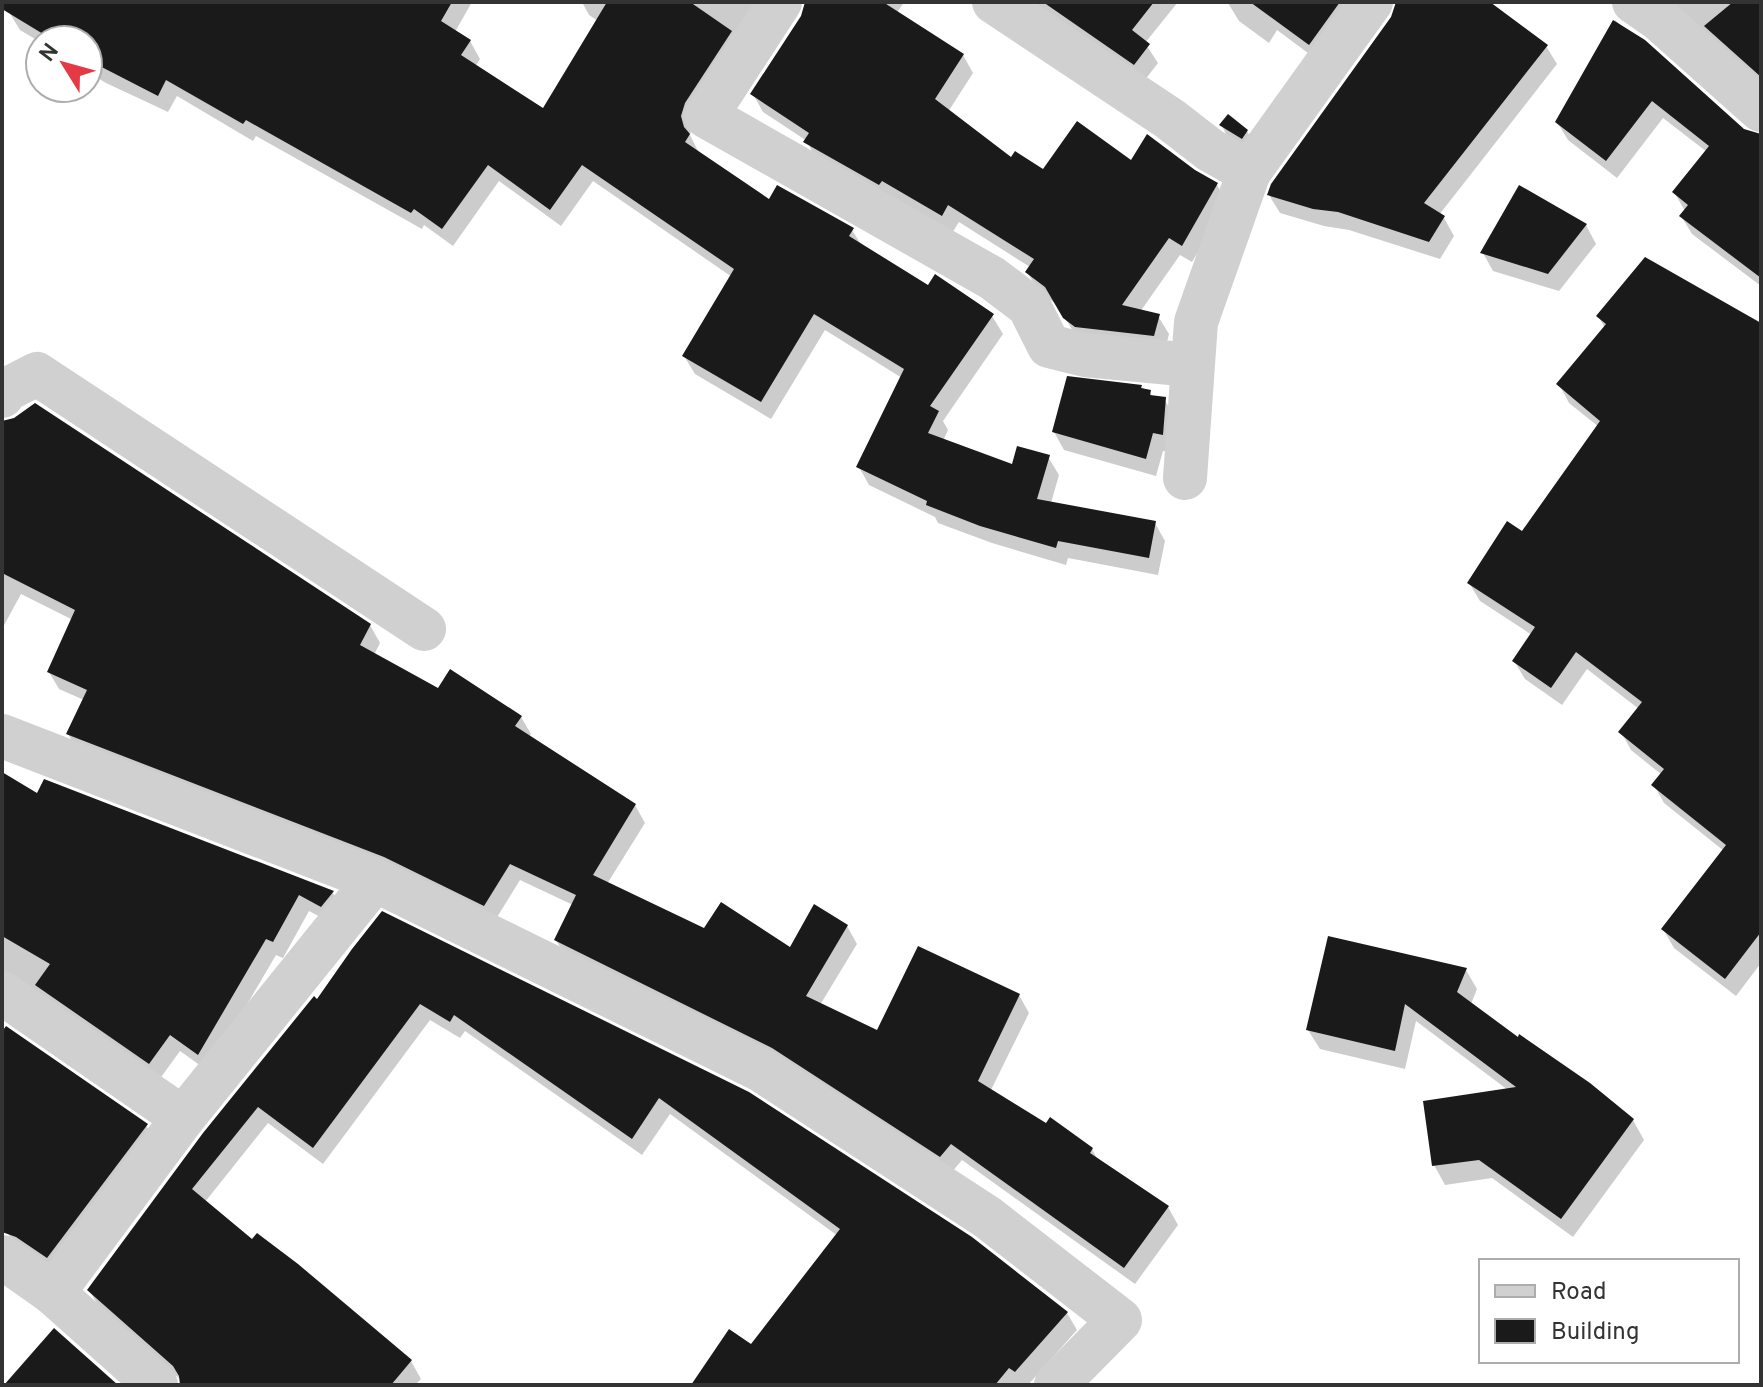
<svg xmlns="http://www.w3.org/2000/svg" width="1763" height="1387" font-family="Overpass,sans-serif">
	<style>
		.shadow { fill: #0003 }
		.building { fill: #1a1a1a }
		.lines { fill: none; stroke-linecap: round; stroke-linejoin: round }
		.street { stroke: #d0d0d0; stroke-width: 44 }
	</style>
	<rect width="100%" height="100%" fill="#fff"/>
	<g class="shadow">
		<polygon points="7,2 472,2 455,32 470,41 480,59 475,67 544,111 598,21 589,15 582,2 774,2 694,121 690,135 699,153 770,202 852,230 862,246 929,287 992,316 1003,334 943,421 948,430 943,441 1013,466 1048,457 1059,475 1051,503 1155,523 1165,541 1158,575 1068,558 1066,565 992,543 938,523 935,517 869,485 859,467 902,378 825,330 771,419 695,374 684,356 732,277 593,181 561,226 499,181 453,246 424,225 422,229 256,136 253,141 177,96 168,112 106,83 88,72 88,40 40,40 40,42 20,30 9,12"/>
		<polygon points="806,2 904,2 897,13 963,55 973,73 948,112 1012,160 1044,172 1132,162 1194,171 1217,185 1227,203 1192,262 1180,255 1140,312 1158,316 1169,334 1164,354 1076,336 1057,305 1038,290 1027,272 1030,267 959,222 952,233 816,160 807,141 763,112 753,94 803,16"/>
		<polygon points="1025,2 1178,2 1145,43 1158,63 1144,81"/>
		<polygon points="1365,2 1320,62 1277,30 1269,43 1239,21 1228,3"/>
		<polygon points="1398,2 1487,2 1546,46 1557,64 1439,215 1444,218 1454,236 1440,259 1349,230 1324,226 1280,213 1269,195 1393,18"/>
		<polygon points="1664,2 1761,2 1761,83"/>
		<polygon points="1615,20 1743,130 1761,136 1761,286 1692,234 1681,216 1685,211 1674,192 1707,152 1663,118 1617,178 1568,140 1557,122"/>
		<polygon points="1222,126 1247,131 1252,140 1247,147 1226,134"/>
		<polygon points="1586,225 1596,244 1559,291 1493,271 1483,253"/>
		<polygon points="1598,316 1761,325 1761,963 1736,996 1674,948 1663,929 1724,851 1664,803 1654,785 1662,775 1631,750 1621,732 1639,709 1587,669 1562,705 1525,679 1514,661 1532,635 1480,601 1469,583 1523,534 1599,427 1569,403 1559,384 1605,328"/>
		<polygon points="1141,387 1150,392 1153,397 1164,399 1175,417 1173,452 1163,451 1156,476 1064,450 1054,432"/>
		<polygon points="2,457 370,625 380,643 374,655 439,691 521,717 531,734 529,737 635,805 645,823 607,884 704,931 790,950 847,926 857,944 820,1005 878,1033 1019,995 1029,1013 990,1092 1092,1149 1099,1162 1168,1207 1178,1225 1135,1284 962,1160 951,1173 566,957 556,940 573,905 520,880 494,922 78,751 68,734 84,700 59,689 49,672 73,620 21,594 2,629"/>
		<polygon points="2,775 38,796 333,893 342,910 332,923 309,911 283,958 276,955 208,1071 180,1051 159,1080 2,987"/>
		<polygon points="382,914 1067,1313 1077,1330 1028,1385 710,1385 752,1347 838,1236 670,1114 642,1155 465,1031 460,1038 430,1020 323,1164 268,1123 205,1202 252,1242 411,1361 421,1379 415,1385 182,1385 182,1381 99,1307 89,1290 318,1002"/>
		<polygon points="1466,970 1477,989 1471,1004 1633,1120 1644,1140 1573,1237 1492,1178 1445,1185 1434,1165 1508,1090 1416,1021 1405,1069 1320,1049 1308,1030"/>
		<polygon points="2,1026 146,1125 156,1143 58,1275 17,1249 7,1232 2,1188"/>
	</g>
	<g class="building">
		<polygon points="2,2 452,2 441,21 471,40 461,55 543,108 607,2 690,2 732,31 685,103 681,116 684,127 690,134 685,142 769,199 777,185 854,228 849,236 928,285 935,274 994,314 930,406 939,411 928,433 1012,464 1017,446 1050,455 1037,499 1156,521 1149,558 1058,541 1056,548 980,526 926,505 927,501 856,467 904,369 814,314 761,402 682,356 734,269 582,165 550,210 488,165 442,229 414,209 411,213 246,120 243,124 166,80 158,96 88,60 88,40 53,40 2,9"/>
		<polygon points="805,2 883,2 964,54 935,99 1011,157 1015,151 1043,169 1077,121 1131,160 1147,134 1195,170 1218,183 1182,246 1169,238 1122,305 1160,314 1154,336 1075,327 1063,318 1045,287 1025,272 1034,259 948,205 942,216 882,181 879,185 803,142 809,133 750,94 801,16"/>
		<polygon points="1043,2 1154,2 1132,30 1150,44 1134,65"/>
		<polygon points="1250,2 1340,2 1309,45"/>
		<polygon points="1396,2 1490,2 1548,45 1424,203 1445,216 1429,242 1338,212 1313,209 1267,195 1271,184 1391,17"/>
		<polygon points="1733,2 1761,2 1761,77 1704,26"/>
		<polygon points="1613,20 1645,40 1744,129 1761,134 1761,278 1679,216 1688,205 1672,192 1709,146 1652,101 1606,161 1555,122"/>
		<polygon points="1228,114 1248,130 1242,139 1219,125"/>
		<polygon points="1519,185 1587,224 1548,274 1480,253"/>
		<polygon points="1645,257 1761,323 1761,932 1725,979 1661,929 1726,845 1651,785 1664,769 1618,732 1642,702 1576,652 1551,688 1512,661 1535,627 1467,583 1507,521 1522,531 1600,421 1556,384 1606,324 1596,316"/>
		<polygon points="1067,376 1142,385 1141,388 1151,390 1150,395 1166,397 1163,435 1153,433 1146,459 1052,432"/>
		<polygon points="35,403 371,624 360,645 438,688 450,669 522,716 515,726 636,804 593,875 704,928 721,902 790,947 814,904 848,925 806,996 877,1030 918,946 1020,994 978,1081 1046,1123 1050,1117 1093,1148 1090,1153 1169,1206 1124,1268 951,1144 940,1157 772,1048 554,940 576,895 510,864 484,906 384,857 66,734 87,690 47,672 75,610 2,573 2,421 14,418"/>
		<polygon points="2,772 37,793 44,779 334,891 321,907 299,895 273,942 266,939 198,1055 170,1035 149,1064 35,985 50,964 2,936"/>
		<polygon points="382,911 749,1092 972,1237 1068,1312 1015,1372 1009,1368 995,1385 691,1385 729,1329 751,1344 840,1229 659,1098 632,1139 454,1015 450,1022 420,1004 313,1148 258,1107 192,1189 252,1239 257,1233 298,1264 412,1360 391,1385 180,1385 179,1376 173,1366 87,1290 203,1133 314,996 317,999 352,949"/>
		<polygon points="1328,936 1467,968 1457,992 1518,1037 1519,1034 1590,1083 1634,1119 1561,1219 1479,1160 1432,1166 1423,1101 1516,1087 1405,1004 1395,1051 1306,1030"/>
		<polygon points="6,1026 148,1124 47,1258 16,1237 2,1232 2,1032"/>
		<polygon points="54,1328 118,1385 4,1385"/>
	</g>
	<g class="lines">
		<g class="street">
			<polyline points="780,2 706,116 992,278 1029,306 1049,346 1085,355 1192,365"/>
			<polyline points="994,2 1170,119 1210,150 1249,172 1371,2"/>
			<polyline points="1634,2 1660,20 1761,110"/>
			<polyline points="2,396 6,390 37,374 424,629"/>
			<polyline points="1185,478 1196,322 1249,172"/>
			<polyline points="2,736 375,880 761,1070 987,1217 1120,1320 1056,1385"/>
			<polyline points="2,993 183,1118"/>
			<polyline points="2,1257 53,1293 156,1385"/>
			<polyline points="53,1293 183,1118 375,880"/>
		</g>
	</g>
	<rect width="1763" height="1387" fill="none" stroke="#333333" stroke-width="8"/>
	<rect x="1479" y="1259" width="260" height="104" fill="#ffffff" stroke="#adadad" stroke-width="2"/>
	<rect x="1495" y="1285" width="40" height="12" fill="#d0d0d0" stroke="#adadad" stroke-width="2"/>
	<text x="1551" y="1299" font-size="24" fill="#333333">Road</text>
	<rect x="1495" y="1319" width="40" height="24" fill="#1a1a1a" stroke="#adadad" stroke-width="2"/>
	<text x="1551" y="1339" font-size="24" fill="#333333">Building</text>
	<g transform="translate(64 64) rotate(307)"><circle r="38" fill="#ffffff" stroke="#adadad" stroke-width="2"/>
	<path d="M0-6L14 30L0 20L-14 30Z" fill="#e63946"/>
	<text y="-12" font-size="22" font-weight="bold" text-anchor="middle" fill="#333333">N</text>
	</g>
</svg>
